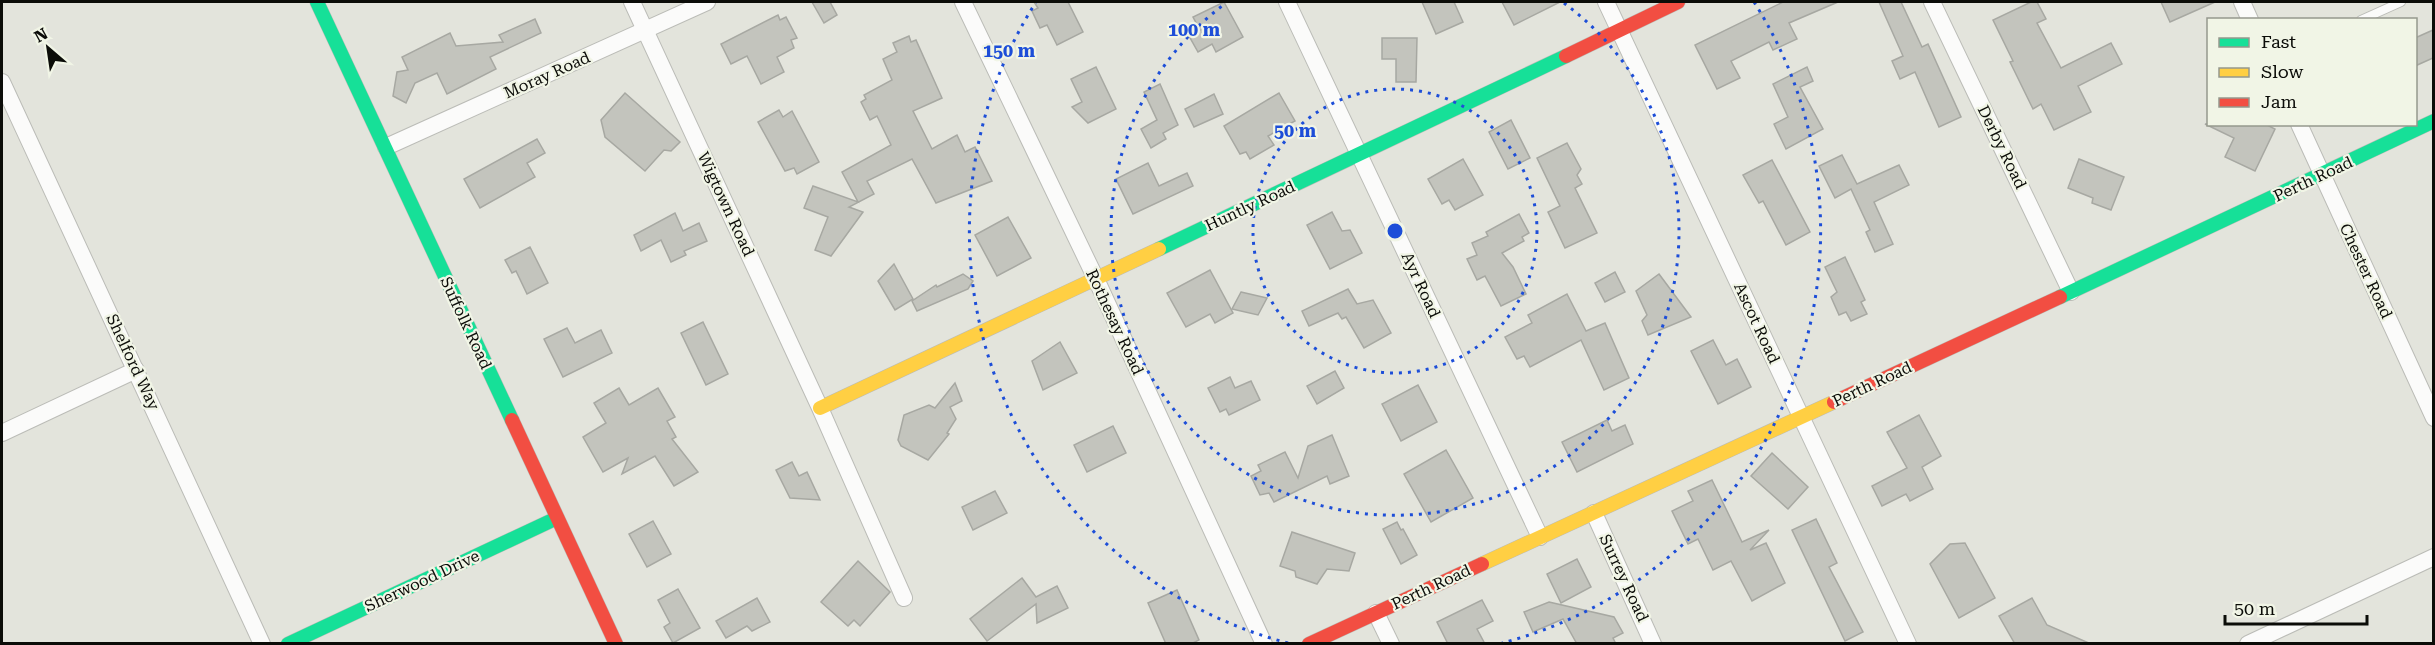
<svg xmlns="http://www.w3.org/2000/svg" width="2435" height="645" font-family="'Roboto Serif',serif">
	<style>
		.building { fill: #c3c4bd; stroke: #a7a8a2; stroke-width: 1.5 }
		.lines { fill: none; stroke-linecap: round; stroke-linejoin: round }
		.lane-casing { stroke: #bbbcb7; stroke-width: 10 }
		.street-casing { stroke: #bbbcb7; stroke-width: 18 }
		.fast-casing { stroke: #bbbcb7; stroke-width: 15 }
		.slow-casing { stroke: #bbbcb7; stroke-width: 15 }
		.jam-casing { stroke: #bbbcb7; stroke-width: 15 }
		.lane { stroke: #fbfbfa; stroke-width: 8 }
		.street { stroke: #fbfbfa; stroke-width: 16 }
		.fast { stroke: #16e098; stroke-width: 14 }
		.slow { stroke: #ffcf43; stroke-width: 14 }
		.jam { stroke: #f24e42; stroke-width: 14 }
		.ring { fill: none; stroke: #1d4ed8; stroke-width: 3; stroke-dasharray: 3 6 }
		.labels { text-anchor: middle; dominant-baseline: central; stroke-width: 4.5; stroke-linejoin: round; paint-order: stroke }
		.street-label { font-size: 16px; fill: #0b0c08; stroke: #f1f5e6 }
		.centre { fill: #1d4ed8; stroke: #f1f5e6; stroke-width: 3 }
		.ring-label { font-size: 18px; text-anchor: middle; font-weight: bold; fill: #1d4ed8; stroke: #f1f5e6; stroke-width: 4.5; stroke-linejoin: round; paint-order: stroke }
	</style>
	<rect width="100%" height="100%" fill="#e3e4dc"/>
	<g class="building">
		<polygon points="812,2 830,2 837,15 824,23"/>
		<polygon points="1034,2 1068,2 1083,32 1057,45 1047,25 1040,28 1032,11 1038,8"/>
		<polygon points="1224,2 1243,37 1216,52 1212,44 1198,52 1189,36 1200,30 1193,17"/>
		<polygon points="1422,2 1454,2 1463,22 1436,34"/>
		<polygon points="1502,2 1560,2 1514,25"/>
		<polygon points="1783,2 1838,2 1789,23 1797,39 1773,50 1769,42 1731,61 1740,78 1717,89 1695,45"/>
		<polygon points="1879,2 1901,2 1922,47 1928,44 1961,117 1939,127 1915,72 1900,79 1892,61 1903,56"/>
		<polygon points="2031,2 2037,2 2046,19 2037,23 2061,68 2111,43 2122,64 2078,86 2091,112 2054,130 2041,104 2033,109 2010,62 2013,61 1993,20"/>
		<polygon points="2161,2 2215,2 2170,22"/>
		<polygon points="778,15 780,20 786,17 797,38 791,40 794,48 777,57 784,72 761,84 747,56 731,64 721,44"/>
		<polygon points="535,19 541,33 490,57 496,69 447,94 437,73 415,83 406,103 393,96 397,72 408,70 402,57 450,33 456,46 503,42 499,35"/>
		<polygon points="2433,30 2433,58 2415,66 2415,38"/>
		<polygon points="909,36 911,42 916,40 942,98 913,111 932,149 957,135 965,152 975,147 992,181 936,203 912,159 867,181 874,194 849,207 863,212 831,256 815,250 828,217 804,208 813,186 858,202 842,172 891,145 877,116 870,120 861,102 866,99 864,95 892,80 883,59 897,52 893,43"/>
		<polygon points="1382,38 1417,38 1416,82 1396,82 1396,59 1382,59"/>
		<polygon points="1096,67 1116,109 1088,123 1072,107 1082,102 1071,79"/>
		<polygon points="1807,67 1813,81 1800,87 1823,129 1786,149 1774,124 1788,117 1773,84"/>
		<polygon points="1160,84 1178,125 1163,133 1166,139 1151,148 1141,129 1157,120 1144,92"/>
		<polygon points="625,93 680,142 671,151 664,150 645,171 605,137 601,120"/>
		<polygon points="1279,93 1295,121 1268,136 1274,145 1250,159 1246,152 1240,154 1224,126"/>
		<polygon points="1214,94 1223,114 1194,127 1185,109"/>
		<polygon points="779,110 783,117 792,111 819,162 797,174 794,168 785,171 758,122"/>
		<polygon points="1511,120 1530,158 1508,169 1489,132"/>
		<polygon points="2205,124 2265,124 2275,129 2255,171 2225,157 2234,138"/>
		<polygon points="537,139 545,153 527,163 535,177 480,208 464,179"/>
		<polygon points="1567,143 1581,169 1577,175 1582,184 1575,188 1597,233 1565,248 1548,212 1560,206 1537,158"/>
		<polygon points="1842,155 1857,184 1899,165 1909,185 1874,202 1893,244 1875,252 1866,232 1870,230 1851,189 1835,198 1819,166"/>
		<polygon points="1463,159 1483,195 1455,210 1449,200 1442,204 1428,179"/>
		<polygon points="2079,159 2124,177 2111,210 2092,203 2093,198 2068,188"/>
		<polygon points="1772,160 1810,232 1786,245 1763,201 1759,203 1743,175"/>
		<polygon points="1148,163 1159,186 1187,173 1193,186 1133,214 1116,179"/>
		<polygon points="1332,212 1342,231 1350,230 1362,253 1330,269 1307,225"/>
		<polygon points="675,213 683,231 699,223 707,241 684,251 686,255 671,262 661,240 641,251 634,235"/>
		<polygon points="1519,214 1529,233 1522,237 1524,241 1502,253 1513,267 1526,294 1501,306 1485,276 1477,280 1467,259 1477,255 1472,243 1488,236 1486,232"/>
		<polygon points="1008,217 1031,258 997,276 975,235"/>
		<polygon points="530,247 548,283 527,294 516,271 512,273 505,260"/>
		<polygon points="1845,257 1865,300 1861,302 1867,314 1851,321 1846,312 1839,315 1831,297 1837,292 1825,267"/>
		<polygon points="894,264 913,299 895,310 878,281"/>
		<polygon points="1210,270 1233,313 1215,323 1210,314 1186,327 1167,293"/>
		<polygon points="1615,272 1625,292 1605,302 1595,283"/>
		<polygon points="963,274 973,281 968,289 917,311 912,301 936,285 937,287"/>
		<polygon points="1659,274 1691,317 1648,335 1642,321 1647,315 1636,291"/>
		<polygon points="1348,289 1357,304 1373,300 1391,333 1364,348 1346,317 1342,319 1338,313 1309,326 1302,311"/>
		<polygon points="1241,292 1267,298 1258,315 1232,309"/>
		<polygon points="1567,294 1586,331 1605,323 1629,378 1604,390 1581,340 1530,367 1524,356 1517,359 1505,337 1532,323 1528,315"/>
		<polygon points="703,322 728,374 706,385 681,333"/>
		<polygon points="567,328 575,343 601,330 612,353 563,377 544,339"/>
		<polygon points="1713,340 1726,365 1737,359 1751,387 1718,404 1691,351"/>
		<polygon points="1060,342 1077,373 1043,390 1032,361"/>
		<polygon points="1335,371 1344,388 1317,404 1307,386"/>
		<polygon points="1230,377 1235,388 1251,381 1260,400 1229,415 1226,409 1220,412 1208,388"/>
		<polygon points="955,383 962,401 950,407 956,419 947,433 949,434 928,460 901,446 898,440 904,415 929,405 935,408"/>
		<polygon points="1418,385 1437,422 1401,441 1382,404"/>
		<polygon points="619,388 629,405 658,388 675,417 667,421 676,437 672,439 698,472 674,486 655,456 622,474 628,458 603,472 583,437 606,423 594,403"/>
		<polygon points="1919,415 1941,456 1922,467 1933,489 1910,501 1906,494 1882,506 1872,486 1907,468 1887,432"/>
		<polygon points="1607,420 1612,431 1625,425 1633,444 1577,472 1562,442"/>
		<polygon points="1113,426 1126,453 1087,472 1074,445"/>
		<polygon points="1332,435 1349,476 1330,484 1327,476 1274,502 1269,493 1260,495 1251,476 1261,471 1258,465 1285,452 1298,478 1308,446"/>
		<polygon points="1446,450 1473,498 1431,522 1404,474"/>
		<polygon points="1772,453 1808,487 1788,509 1751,476"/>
		<polygon points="792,462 799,476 807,472 820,500 790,498 776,470"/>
		<polygon points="1712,480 1742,542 1769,530 1750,550 1766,543 1785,583 1752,601 1731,561 1713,570 1698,539 1688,544 1672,511 1693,501 1688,491"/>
		<polygon points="995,491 1007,513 973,530 962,507"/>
		<polygon points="1816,519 1837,563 1829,567 1863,632 1845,641 1792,530"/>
		<polygon points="653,521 671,554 647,567 629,534"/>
		<polygon points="1397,522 1401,530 1403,529 1417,555 1401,564 1383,529"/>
		<polygon points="1292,532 1355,553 1349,571 1327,569 1317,584 1296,577 1295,571 1280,566"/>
		<polygon points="1965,543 1995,598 1959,618 1930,564 1950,544"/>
		<polygon points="1577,559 1591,587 1561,603 1547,574"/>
		<polygon points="858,561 890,592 860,626 854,620 848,626 821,602"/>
		<polygon points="1022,578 1036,597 1057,586 1068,608 1037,623 1036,604 987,641 970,619"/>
		<polygon points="678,589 700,628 673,643 664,627 670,623 658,600"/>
		<polygon points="1177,590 1199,640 1191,644 1166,644 1148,603"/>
		<polygon points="757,598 770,622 752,631 747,626 726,638 716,621"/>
		<polygon points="2032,598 2047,625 2091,644 2015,644 1999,616"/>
		<polygon points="1482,600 1493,621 1477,629 1485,644 1448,644 1437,622"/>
		<polygon points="1549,602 1614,617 1623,633 1613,638 1616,644 1577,644 1563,619 1533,632 1524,612"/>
	</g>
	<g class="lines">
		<defs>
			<polyline id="lane" points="2361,20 2401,2"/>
			<g id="street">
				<polyline points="632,2 820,408 904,598"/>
				<polyline points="963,2 1096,279 1264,644"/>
				<polyline points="1287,2 1540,537"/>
				<polyline points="1606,2 1908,644"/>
				<polyline points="1932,2 2071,292"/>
				<polyline points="2242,2 2250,20"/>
				<polyline points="2,82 262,644"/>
				<polyline points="2299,124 2434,418"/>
				<polyline points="386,147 707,2"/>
				<polyline points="2,433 136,370"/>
				<polyline points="1594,513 1653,644"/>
				<polyline points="1376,613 1391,644"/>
				<polyline points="2248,644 2434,557"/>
			</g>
			<g id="fast">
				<polyline points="317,2 512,420"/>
				<polyline points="1159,249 1566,56"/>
				<polyline points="2060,297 2434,121"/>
				<polyline points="288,644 557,518"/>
			</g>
			<g id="slow">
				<polyline points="820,408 1159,249"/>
				<polyline points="1482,564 1834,402"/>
			</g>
			<g id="jam">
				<polyline points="1566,56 1678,2"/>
				<polyline points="1834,402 2060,297"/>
				<polyline points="512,420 616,644"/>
				<polyline points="1309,644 1482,564"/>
			</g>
		</defs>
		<use href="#lane" class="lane-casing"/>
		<use href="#street" class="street-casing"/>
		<use href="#fast" class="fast-casing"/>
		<use href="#slow" class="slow-casing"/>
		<use href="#jam" class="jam-casing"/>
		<use href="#lane" class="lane"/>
		<use href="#street" class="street"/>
		<use href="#fast" class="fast"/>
		<use href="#slow" class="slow"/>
		<use href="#jam" class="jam"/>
	</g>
	<g class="ring">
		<circle cx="1395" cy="231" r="142"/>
		<path d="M1564 3A284 284 0 1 1 1226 3"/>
		<path d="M1288 643A426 426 0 0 1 1036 2M1754 2A426 426 0 0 1 1502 643"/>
	</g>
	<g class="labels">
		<g class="street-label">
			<text transform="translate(547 75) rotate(-24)">Moray Road</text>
			<text transform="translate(2002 147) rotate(64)">Derby Road</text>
			<text transform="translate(2313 179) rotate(-25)">Perth Road</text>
			<text transform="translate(726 204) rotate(65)">Wigtown Road</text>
			<text transform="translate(1250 206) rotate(-25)">Huntly Road</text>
			<text transform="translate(2366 271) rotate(65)">Chester Road</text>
			<text transform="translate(1421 285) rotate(65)">Ayr Road</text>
			<text transform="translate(1115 322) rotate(65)">Rothesay Road</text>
			<text transform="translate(466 323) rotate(65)">Suffolk Road</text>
			<text transform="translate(1757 323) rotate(65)">Ascot Road</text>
			<text transform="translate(133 362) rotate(65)">Shelford Way</text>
			<text transform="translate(1872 384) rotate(-25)">Perth Road</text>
			<text transform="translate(1624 578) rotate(65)">Surrey Road</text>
			<text transform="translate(422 581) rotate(-25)">Sherwood Drive</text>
			<text transform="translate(1431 587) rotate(-25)">Perth Road</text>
		</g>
	</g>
	<circle cx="1395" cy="231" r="9" class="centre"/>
	<g class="ring-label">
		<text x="1194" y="36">100 m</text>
		<text x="1009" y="57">150 m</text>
		<text x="1295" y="137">50 m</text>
	</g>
	<rect width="2435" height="645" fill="none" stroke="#0b0c08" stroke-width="6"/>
	<rect x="2207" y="18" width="210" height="108" fill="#f1f5e6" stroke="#95988d" stroke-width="1.5"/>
	<rect x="2219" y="38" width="30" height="9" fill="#16e098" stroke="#95988d" stroke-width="1.5"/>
	<text x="2261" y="48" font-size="18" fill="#0b0c08">Fast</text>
	<rect x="2219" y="68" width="30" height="9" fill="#ffcf43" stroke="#95988d" stroke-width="1.5"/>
	<text x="2261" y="78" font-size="18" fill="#0b0c08">Slow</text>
	<rect x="2219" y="98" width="30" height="9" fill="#f24e42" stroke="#95988d" stroke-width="1.5"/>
	<text x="2261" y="108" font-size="18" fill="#0b0c08">Jam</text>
	<g transform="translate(48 48) rotate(331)" stroke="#f1f5e6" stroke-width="4.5" paint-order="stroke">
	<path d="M0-4.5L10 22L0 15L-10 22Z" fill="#0b0c08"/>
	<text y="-9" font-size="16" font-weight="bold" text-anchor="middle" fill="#0b0c08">N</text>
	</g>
	<path d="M2225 615v9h142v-9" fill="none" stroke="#0b0c08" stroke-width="3"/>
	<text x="2234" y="615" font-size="18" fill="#0b0c08" stroke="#f1f5e6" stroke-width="4.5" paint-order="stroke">50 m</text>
</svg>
